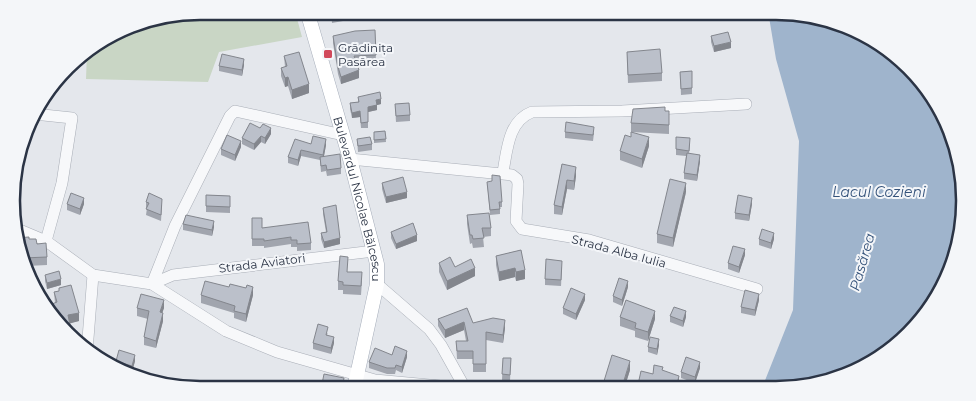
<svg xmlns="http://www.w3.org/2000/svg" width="976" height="401" font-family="Montserrat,sans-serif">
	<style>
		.green { fill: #c9d6c5 }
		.water { fill: #9fb4cc }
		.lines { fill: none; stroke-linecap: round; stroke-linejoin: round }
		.minor-casing { stroke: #a9aeb7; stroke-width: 12 }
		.major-casing { stroke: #a3abb8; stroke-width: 15 }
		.minor { stroke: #f7f8fa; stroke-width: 11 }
		.major { stroke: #fff; stroke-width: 14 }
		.wall { fill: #a1a5ae }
		.shaded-wall { fill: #83868d }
		.building { fill: #bbc0ca; stroke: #83868d }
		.poi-dot { fill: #d1495b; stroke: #f4f6f9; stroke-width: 2 }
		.labels { text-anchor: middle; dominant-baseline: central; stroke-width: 4; stroke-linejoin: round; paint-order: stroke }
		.poi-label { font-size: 12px; fill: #2b3445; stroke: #f4f6f9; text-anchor: start }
		.street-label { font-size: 12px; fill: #2b3445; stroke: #f4f6f9 }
		.water-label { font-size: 14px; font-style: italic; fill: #34527a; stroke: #f4f6f9 }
		.rim { fill: none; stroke: #2b3445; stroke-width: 2.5 }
	</style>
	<rect width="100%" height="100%" fill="#e4e7ec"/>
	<polygon class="green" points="201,11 295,11 302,37 219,52 208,82 86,79 87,52 139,21"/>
	<polygon class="water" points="768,11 836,21 900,58 945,117 964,188 955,261 933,306 900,343 859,370 800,388 762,388 793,310 799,141 776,59"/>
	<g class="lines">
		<defs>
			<g id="minor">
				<polyline points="34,114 72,118 62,183 46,241"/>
				<polyline points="350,159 512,175 517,179 518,184 516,221 522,229 589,240 757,289"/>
				<path d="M 503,172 C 507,151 508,121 532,112 L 622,111 L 746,104"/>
				<polyline points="15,228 46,241 93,275 152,284 226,331 277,352 375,380 473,389"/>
				<polyline points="152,284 175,226 230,116 235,111 343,135"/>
				<polyline points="152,284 173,275 374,251"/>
				<polyline points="377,284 429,329 441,345 465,388"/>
				<polyline points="87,351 93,275"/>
			</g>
			<g id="major">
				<path id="s1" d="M 307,11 L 350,159 L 377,264 L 377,284 L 354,389"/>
			</g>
		</defs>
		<use href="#minor" class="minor-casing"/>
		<use href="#major" class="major-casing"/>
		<use href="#minor" class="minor"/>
		<use href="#major" class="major"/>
	</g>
	<g class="wall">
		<polygon points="243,11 268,11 266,21 245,18"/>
		<polygon points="331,11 342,11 343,21 332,23"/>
		<polygon points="375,30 376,63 356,64 359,78 341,84 338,74 333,43 333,36"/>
		<polygon points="711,36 731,48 714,52 711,42"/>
		<polygon points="627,52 662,73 662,81 628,83"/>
		<polygon points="284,56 309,93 292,99 288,86 285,87 281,76 281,68 285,67"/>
		<polygon points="244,65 242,76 219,71 219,66"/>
		<polygon points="692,71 692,94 681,95 680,72"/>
		<polygon points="358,97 381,104 377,105 377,110 368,112 368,128 361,128 360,117 352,118 350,109 350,103 358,102"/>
		<polygon points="395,104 410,115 410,121 396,122"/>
		<polygon points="665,111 669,120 669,134 631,132 631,123"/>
		<polygon points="385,131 386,142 374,143 374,132"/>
		<polygon points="565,132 594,133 593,141 565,138"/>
		<polygon points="271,134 265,144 261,142 254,150 242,144 242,138"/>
		<polygon points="357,139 372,144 372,150 358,152"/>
		<polygon points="311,144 326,145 324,156 341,168 341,174 327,176 326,171 321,172 320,160 301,156 298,166 288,163 288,157"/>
		<polygon points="690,144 689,154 700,161 697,181 684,179 684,173 686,156 676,155 676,149"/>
		<polygon points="649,146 642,168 620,160 620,151"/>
		<polygon points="241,147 235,161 221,155 221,149"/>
		<polygon points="562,164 576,176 574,190 567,189 562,215 554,214 554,205"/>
		<polygon points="487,182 502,202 502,207 500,207 500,214 490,215"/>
		<polygon points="382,183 407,198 386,203 382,189"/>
		<polygon points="686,192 673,247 657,243 657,234"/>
		<polygon points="206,195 230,196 230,213 206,212"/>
		<polygon points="146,202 162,205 161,221 146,215 147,208 146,208"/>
		<polygon points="67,204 84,204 80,215 67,210"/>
		<polygon points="752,204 749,221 735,219 735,213"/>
		<polygon points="323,208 340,244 324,248 321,239 321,233 326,232 323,214"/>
		<polygon points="467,215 491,228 491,236 483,237 484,247 473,248 472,243 470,244 467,224"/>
		<polygon points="252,218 262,228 311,243 311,250 297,251 297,247 291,247 291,244 264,248 264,246 252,246"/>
		<polygon points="183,224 214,227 212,236 183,230"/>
		<polygon points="391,232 417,241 396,249 391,238"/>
		<polygon points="15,238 29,239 37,244 47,257 47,265 27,266"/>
		<polygon points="759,239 774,239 771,249 759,245"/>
		<polygon points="521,250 525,279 516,281 515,277 499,281 496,265 496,256"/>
		<polygon points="745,255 739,273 728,269 728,263"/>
		<polygon points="439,263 455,267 475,276 447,290 439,272"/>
		<polygon points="562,267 561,286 545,285 545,279"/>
		<polygon points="347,272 362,281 361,295 343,294 343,290 338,290 338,281"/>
		<polygon points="45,275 61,285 47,289 45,281"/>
		<polygon points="628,287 622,306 613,302 613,296"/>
		<polygon points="59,288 79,321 69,323 71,330 76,341 53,316 52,304 55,303 54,292 59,291"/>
		<polygon points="201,295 253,295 246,322 234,318 234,313 201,303"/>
		<polygon points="585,300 576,320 563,314 563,308"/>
		<polygon points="759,300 755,316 741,313 741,307"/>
		<polygon points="137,308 164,308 162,312 163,321 156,348 144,345 144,337 148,319 137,316"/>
		<polygon points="670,316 686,317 683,327 670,322"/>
		<polygon points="620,317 655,319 648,341 635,337 635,331 620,326"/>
		<polygon points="438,319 473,323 505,328 503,343 486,340 486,372 473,372 473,359 457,359 456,341 466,341 464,330 445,338 438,326"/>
		<polygon points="328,333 327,335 334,343 331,354 313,349 313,343"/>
		<polygon points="659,345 657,355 648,352 648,347"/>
		<polygon points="392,355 407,357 402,373 396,370 395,374 387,374 369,368 369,362"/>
		<polygon points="503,358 511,358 510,381 502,380"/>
		<polygon points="116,361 135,361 132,372 116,367"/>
		<polygon points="700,368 695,383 681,378 681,372"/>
		<polygon points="630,370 624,389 604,389 604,381"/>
	</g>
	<g class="shaded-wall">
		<polygon points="267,11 268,11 266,21 266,15"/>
		<polygon points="731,42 731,48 714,52 714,46"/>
		<polygon points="244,59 244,65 242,76 242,70"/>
		<polygon points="359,70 359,78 341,84 341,77"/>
		<polygon points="288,77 288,86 285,87 285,78"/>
		<polygon points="309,84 309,93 292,99 292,90"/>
		<polygon points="381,99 381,104 377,105 377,110 368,112 368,107 376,100"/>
		<polygon points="360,111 360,117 352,118 352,113"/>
		<polygon points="271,128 271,134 265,144 265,138"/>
		<polygon points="261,136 261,142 254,150 254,144"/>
		<polygon points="649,137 649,146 642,168 642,159"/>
		<polygon points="326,139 326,145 323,161 323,155"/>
		<polygon points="241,141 241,147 235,161 235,155"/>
		<polygon points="301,150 301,156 298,166 298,160"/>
		<polygon points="700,155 700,161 697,181 697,175"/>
		<polygon points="576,167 576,176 574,190 574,181"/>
		<polygon points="567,180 567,189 562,215 562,207"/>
		<polygon points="686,183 686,192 673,247 673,238"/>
		<polygon points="407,192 407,198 386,203 386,197"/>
		<polygon points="84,198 84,204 80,215 80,209"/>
		<polygon points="752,198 752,204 749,221 749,215"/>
		<polygon points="214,221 214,227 212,236 212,230"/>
		<polygon points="774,233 774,239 771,249 771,243"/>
		<polygon points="417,235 417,241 396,249 396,244"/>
		<polygon points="340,238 340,244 324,248 324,242"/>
		<polygon points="745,249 745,255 739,273 739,267"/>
		<polygon points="475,268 475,276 447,290 447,281"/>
		<polygon points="515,268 515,277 499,281 499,272"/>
		<polygon points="525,270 525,279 516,281 516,272"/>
		<polygon points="61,279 61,285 47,289 47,283"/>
		<polygon points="628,281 628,287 622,306 622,300"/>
		<polygon points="253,287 253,295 246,322 246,314"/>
		<polygon points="585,294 585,300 576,320 576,314"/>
		<polygon points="759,294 759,300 755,316 755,310"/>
		<polygon points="164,300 164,308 160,320 160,312"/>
		<polygon points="655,311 655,319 648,341 648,332"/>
		<polygon points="686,311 686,317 683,327 683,321"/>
		<polygon points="79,313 79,321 68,324 68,315"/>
		<polygon points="163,313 163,321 156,348 156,341"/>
		<polygon points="505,320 505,328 503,343 503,335"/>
		<polygon points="464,322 464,330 445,338 445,330"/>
		<polygon points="334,337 334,343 331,354 331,348"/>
		<polygon points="659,339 659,345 657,355 657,349"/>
		<polygon points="407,351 407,357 402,373 402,367"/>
		<polygon points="135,355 135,361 132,372 132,366"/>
		<polygon points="630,361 630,370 624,389 622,389"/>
		<polygon points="700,362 700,368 695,383 695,377"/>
		<polygon points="679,376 679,382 677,388 676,388"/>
	</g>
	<g class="building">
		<polygon points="245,11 267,11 266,15"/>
		<polygon points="331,11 342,11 343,16 332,18"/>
		<polygon points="375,30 376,55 354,56 359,70 341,77 338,67 333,36 355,31"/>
		<polygon points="728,32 731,42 714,46 711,36"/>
		<polygon points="660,49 662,73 628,75 627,52"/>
		<polygon points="299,52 309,84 292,90 288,77 285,78 281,68 287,66 284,56"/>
		<polygon points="222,54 244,59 242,70 219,66"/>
		<polygon points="692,71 692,88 681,89 680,72"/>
		<polygon points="380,92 381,99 376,100 377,105 368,107 368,122 361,123 360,111 352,113 350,103 359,102 358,97"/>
		<polygon points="409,103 410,115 396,116 395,104"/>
		<polygon points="665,107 665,111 669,111 669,125 631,123 633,109"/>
		<polygon points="566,122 594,127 593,135 565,132"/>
		<polygon points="250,123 260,128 263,124 271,128 265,138 261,136 254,144 242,138"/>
		<polygon points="385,131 386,139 374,140 374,132"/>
		<polygon points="631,132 649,137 642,159 620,151 625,135 631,137"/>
		<polygon points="227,135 241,141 235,155 221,149"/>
		<polygon points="313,136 326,139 323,155 301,150 298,160 288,157 295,139 311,144"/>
		<polygon points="370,137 372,144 358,146 357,139"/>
		<polygon points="676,137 690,138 689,151 676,149"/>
		<polygon points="687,153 700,155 697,175 684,173"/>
		<polygon points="340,154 341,168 327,170 326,165 321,166 320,157"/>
		<polygon points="562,164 576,167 574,181 567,180 562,207 554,205"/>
		<polygon points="492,175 500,176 502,202 499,202 500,209 490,210 487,182 492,181"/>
		<polygon points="403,177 407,192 386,197 382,183"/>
		<polygon points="670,179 686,183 673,238 657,234"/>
		<polygon points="71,193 84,198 80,209 67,204"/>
		<polygon points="149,193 162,199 161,215 146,209 149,203 146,202"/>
		<polygon points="206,195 230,196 230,207 206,206"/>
		<polygon points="738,195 752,198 749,215 735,213"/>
		<polygon points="336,205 340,238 324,242 321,233 327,232 323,208"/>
		<polygon points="489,213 491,228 482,228 484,238 473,239 472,235 470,235 467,215"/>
		<polygon points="186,215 214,221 212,230 183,224"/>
		<polygon points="252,218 262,218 262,228 308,222 311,243 297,244 297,240 291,240 291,237 264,241 264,239 252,239"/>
		<polygon points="413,223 417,235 396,244 391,232"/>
		<polygon points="762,229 774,233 771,243 759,239"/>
		<polygon points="29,237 29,239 36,239 37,244 46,243 47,257 23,258 15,238"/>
		<polygon points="733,246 745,249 739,267 728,263"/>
		<polygon points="521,250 525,270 516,272 515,268 499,272 496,256"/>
		<polygon points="340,256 348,257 347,272 362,272 361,286 343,285 343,282 338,281"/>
		<polygon points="450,257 455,267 471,259 475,268 447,281 439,263"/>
		<polygon points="546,259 562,261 561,280 545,279"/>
		<polygon points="59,271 61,279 47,283 45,275"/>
		<polygon points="619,278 628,281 622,300 613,296"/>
		<polygon points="205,281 229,287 230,284 246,288 247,285 253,287 246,314 234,311 235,306 201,295"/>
		<polygon points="71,285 79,313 68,315 71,330 74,330 76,340 75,340 55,318 52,304 57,302 54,292 59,291 59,288"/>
		<polygon points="571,288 585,294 576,314 563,308"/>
		<polygon points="745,290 759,294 755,310 741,307"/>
		<polygon points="141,294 164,300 160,312 163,313 156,341 144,337 149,311 137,308"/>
		<polygon points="626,300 655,311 648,332 635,328 636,323 620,317"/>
		<polygon points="674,307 686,311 683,321 670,316"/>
		<polygon points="467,308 473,323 493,318 505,320 503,335 486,332 486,364 473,364 473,351 457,351 456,341 468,341 464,322 445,330 438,319"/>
		<polygon points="318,324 328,327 326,335 334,337 331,348 313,343"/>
		<polygon points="650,337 659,339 657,349 648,347"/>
		<polygon points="395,346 407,351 402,367 396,365 395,368 387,368 369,362 375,348 392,355"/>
		<polygon points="119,350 135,355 132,366 116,361"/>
		<polygon points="612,355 630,361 622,387 604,381"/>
		<polygon points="686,357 700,362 695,377 681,372"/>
		<polygon points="503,358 511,358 510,375 502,374"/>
		<polygon points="654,365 663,367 662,370 679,376 676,388 637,389 641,371 653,374"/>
		<polygon points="324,374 344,378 342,389 321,389"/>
	</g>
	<rect class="poi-dot" x="323" y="49" width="10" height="10" rx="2.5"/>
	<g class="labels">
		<g class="poi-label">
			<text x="338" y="47">Grădinița<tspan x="338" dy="14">Pasărea</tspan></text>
		</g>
		<g class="street-label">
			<text stroke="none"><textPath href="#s1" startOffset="195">Bulevardul Nicolae Bălcescu</textPath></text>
			<text transform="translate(619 251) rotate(15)">Strada Alba Iulia</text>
			<text transform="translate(262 263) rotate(-7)">Strada Aviatori</text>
		</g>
		<g class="water-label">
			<text x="879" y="192">Lacul Cozieni</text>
			<text transform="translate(862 262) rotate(-74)">Pasărea</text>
		</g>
	</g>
	<path d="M0 0H976V401H0ZM200 20H776A180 180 0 0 1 956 200V201A180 180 0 0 1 776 381H200A180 180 0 0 1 20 201V200A180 180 0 0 1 200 20Z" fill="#f4f6f9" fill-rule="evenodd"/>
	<path class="rim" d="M200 20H776A180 180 0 0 1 956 200V201A180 180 0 0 1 776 381H200A180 180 0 0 1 20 201V200A180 180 0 0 1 200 20Z"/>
</svg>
